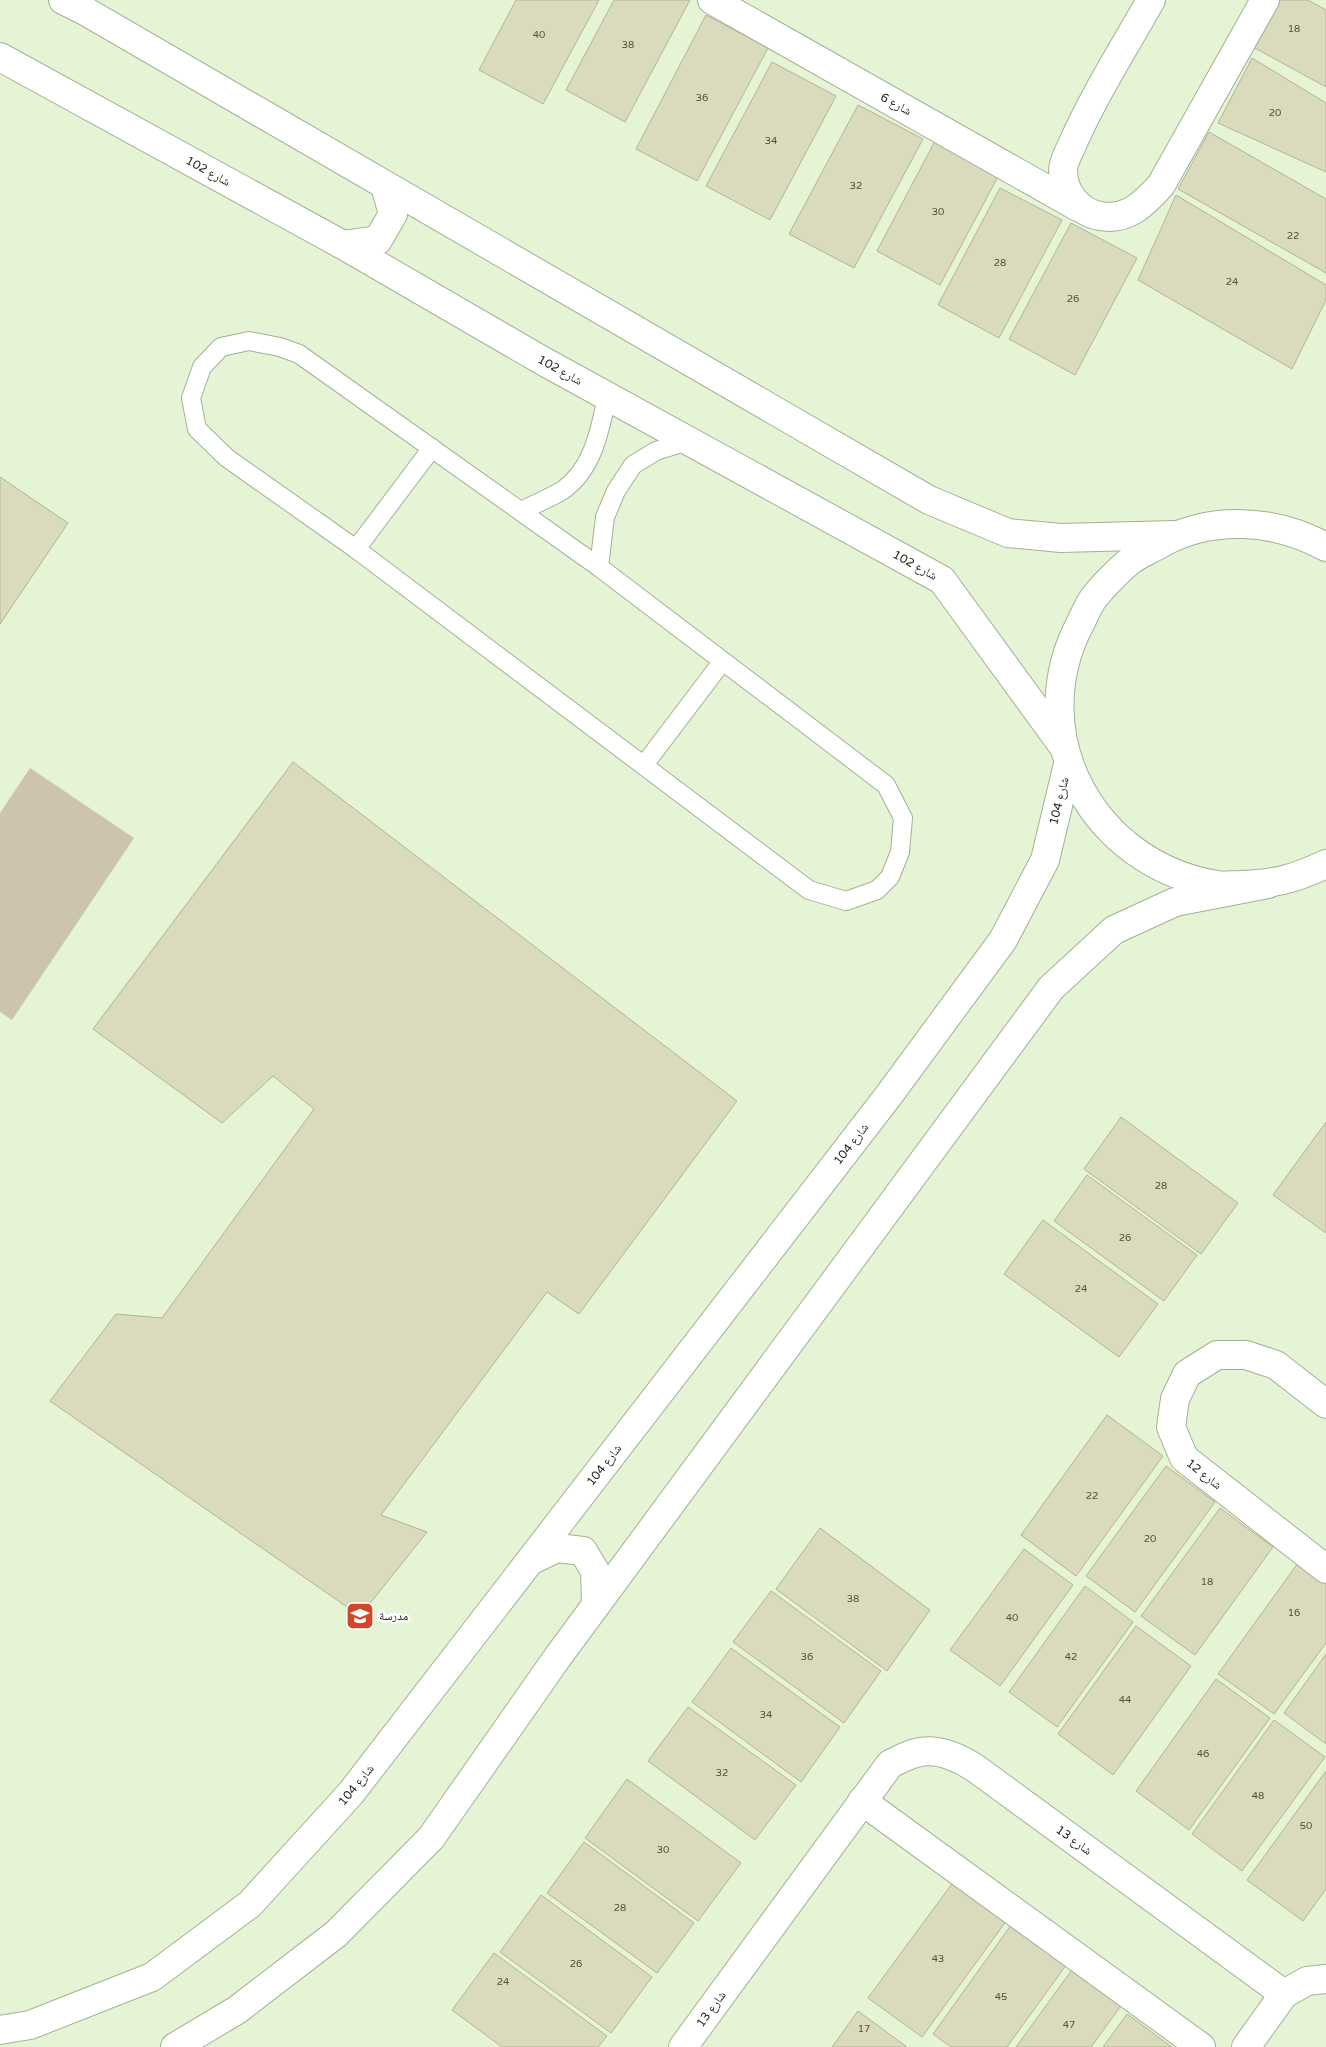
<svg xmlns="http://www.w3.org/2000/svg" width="1326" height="2047" font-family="'Varela Round','Noto Naskh Arabic',sans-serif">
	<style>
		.green { fill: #cdc4ae }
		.building { fill: #dadbbc; stroke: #b3b395 }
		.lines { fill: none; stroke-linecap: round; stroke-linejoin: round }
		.lane-casing { stroke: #a3b094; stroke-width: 20 }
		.street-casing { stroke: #a3b094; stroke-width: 30 }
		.secondary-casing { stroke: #a3b094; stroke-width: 30 }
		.lane { stroke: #fff; stroke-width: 18 }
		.street { stroke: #fff; stroke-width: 28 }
		.secondary { stroke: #fff; stroke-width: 28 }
		.labels { text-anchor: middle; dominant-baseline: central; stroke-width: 5; stroke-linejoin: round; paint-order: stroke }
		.number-label { font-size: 10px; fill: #4c5040 }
		.street-label { font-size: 12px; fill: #1c2116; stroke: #fff }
		.poi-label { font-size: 12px; fill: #1c2116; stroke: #fff; text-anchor: start }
	</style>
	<rect width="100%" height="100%" fill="#e6f4d6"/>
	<polygon class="green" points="30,768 134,838 12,1020 0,1012 0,813"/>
	<g class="building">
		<polygon points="516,0 599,0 543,104 479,70"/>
		<polygon points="614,0 690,0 625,122 566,90"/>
		<polygon points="1274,0 1308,0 1326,10 1326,87 1253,47"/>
		<polygon points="706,15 768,48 697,181 636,149"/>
		<polygon points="1252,58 1326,103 1326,172 1218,123"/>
		<polygon points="772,62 836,96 770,220 706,186"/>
		<polygon points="858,105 923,139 854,268 789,234"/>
		<polygon points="1209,132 1326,199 1326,273 1178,189"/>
		<polygon points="936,139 1000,173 940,285 877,251"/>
		<polygon points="1000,188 1062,220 999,338 938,305"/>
		<polygon points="1176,195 1326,285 1326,300 1292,369 1138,280"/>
		<polygon points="1071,223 1137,258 1075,375 1009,339"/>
		<polygon points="0,477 68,523 0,624"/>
		<polygon points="293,762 737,1101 579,1314 547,1292 381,1515 427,1532 360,1616 50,1401 116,1314 162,1318 314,1109 273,1076 222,1123 93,1029"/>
		<polygon points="1121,1117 1238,1203 1201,1254 1084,1169"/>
		<polygon points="1326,1122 1326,1233 1273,1195"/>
		<polygon points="1087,1175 1197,1255 1164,1301 1054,1221"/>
		<polygon points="1043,1220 1158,1304 1119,1357 1004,1274"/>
		<polygon points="1107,1415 1163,1456 1076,1576 1021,1535"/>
		<polygon points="1166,1466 1215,1502 1135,1612 1086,1576"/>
		<polygon points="1220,1508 1273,1547 1195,1655 1141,1616"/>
		<polygon points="820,1528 930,1610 887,1671 776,1589"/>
		<polygon points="1024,1549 1073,1585 1000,1686 950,1650"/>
		<polygon points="1298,1563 1326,1583 1326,1643 1274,1714 1218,1674"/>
		<polygon points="1085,1586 1133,1622 1057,1727 1009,1692"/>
		<polygon points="771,1591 881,1671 844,1723 733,1642"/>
		<polygon points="1136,1626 1191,1666 1113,1775 1058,1734"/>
		<polygon points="731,1648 840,1727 801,1782 692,1702"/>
		<polygon points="1326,1654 1326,1744 1284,1713"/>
		<polygon points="1216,1679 1270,1718 1189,1830 1136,1791"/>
		<polygon points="688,1707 796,1785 755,1840 648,1761"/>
		<polygon points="1274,1720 1325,1757 1242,1871 1192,1834"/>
		<polygon points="1326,1771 1326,1889 1303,1921 1247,1880"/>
		<polygon points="627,1779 741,1863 698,1921 585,1838"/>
		<polygon points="584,1842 694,1923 657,1973 547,1893"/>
		<polygon points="954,1881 1007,1920 922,2037 868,1998"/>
		<polygon points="541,1895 652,1977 611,2033 500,1952"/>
		<polygon points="1014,1921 1069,1961 1007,2047 951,2047 933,2034"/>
		<polygon points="494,1953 607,2036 598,2047 502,2047 452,2010"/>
		<polygon points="1074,1967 1123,2003 1091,2047 1016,2047"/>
		<polygon points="858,2011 907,2047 832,2047"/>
		<polygon points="1127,2014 1172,2047 1103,2047"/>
	</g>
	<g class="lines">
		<defs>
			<g id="lane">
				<polygon points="249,341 280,347 299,354 599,567 886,785 903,818 900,852 890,877 877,890 846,901 809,890 356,549 227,458 197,429 191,398 202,367 221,347"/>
				<path d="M 521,511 C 535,504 550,498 563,490 C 593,469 600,430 607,397"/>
				<polyline points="356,549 432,448"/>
				<polyline points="599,567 605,517 616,491 633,465 656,451 688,441"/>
				<polyline points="644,765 722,662"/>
			</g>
			<g id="street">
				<polyline points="712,0 1078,207"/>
				<path d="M 1151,0 C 1124,48 1094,95 1072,145 C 1069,152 1063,162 1063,170 C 1063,192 1078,212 1100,216 C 1127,221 1144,204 1161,185 L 1265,0"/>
				<polyline points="1326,1404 1276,1365 1246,1355 1217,1355 1187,1374 1175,1399 1171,1427 1184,1458 1326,1569"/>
				<polyline points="862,1801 1201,2047"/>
				<path d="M 683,2047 L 890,1764 C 899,1760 907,1755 916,1753 C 936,1747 958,1757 975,1768 L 1284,1994"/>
				<polyline points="1246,2047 1284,1994 1307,1981 1326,1979"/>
			</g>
			<g id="secondary">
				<polyline points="63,0 85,11 929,500 1008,533 1061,538 1175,535"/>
				<polyline points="0,57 343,245 543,361 942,580 1063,746"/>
				<polyline points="343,245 378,240 393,214 385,186"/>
				<path d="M 1326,547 C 1275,519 1211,515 1160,544 C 1150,550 1139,554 1130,561 C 1121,568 1100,589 1093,599 C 1088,606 1085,614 1081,622 C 1021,734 1093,865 1217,885 C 1224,886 1232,885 1239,885 C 1275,884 1294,879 1326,864"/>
				<polyline points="530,1561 557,1548 583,1551 595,1571 596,1604"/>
				<polyline points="0,2030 30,2025 152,1977 250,1904 351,1793 889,1095 1003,940 1045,860 1068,764"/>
				<polyline points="175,2047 237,2010 336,1934 431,1838 557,1658 1051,988 1114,930 1175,902 1268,884"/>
			</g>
		</defs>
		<use href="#lane" class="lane-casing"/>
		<use href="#street" class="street-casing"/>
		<use href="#secondary" class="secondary-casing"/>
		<use href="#lane" class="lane"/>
		<use href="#street" class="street"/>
		<use href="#secondary" class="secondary"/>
	</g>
	<defs>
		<symbol id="school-square" viewBox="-11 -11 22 22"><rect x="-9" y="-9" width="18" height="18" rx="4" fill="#d14725" stroke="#fff"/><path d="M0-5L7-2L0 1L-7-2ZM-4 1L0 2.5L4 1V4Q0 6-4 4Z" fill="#fff"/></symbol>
	</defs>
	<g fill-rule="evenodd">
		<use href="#school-square" x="344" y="1600" width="32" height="32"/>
	</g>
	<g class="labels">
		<g class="number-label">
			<text x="1294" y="29">18</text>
			<text x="539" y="35">40</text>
			<text x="628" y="45">38</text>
			<text x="702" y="98">36</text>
			<text x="1275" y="113">20</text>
			<text x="771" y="141">34</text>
			<text x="856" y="186">32</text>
			<text x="938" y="212">30</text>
			<text x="1293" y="236">22</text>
			<text x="1000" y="263">28</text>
			<text x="1232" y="282">24</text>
			<text x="1073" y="299">26</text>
			<text x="1161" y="1186">28</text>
			<text x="1125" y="1238">26</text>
			<text x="1081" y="1289">24</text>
			<text x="1092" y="1496">22</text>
			<text x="1150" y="1539">20</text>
			<text x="1207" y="1582">18</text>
			<text x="853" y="1599">38</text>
			<text x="1294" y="1613">16</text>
			<text x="1012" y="1618">40</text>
			<text x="807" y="1657">36</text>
			<text x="1071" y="1657">42</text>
			<text x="1125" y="1700">44</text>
			<text x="766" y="1715">34</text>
			<text x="1203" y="1754">46</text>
			<text x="722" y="1773">32</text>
			<text x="1258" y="1796">48</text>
			<text x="1306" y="1826">50</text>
			<text x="663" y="1850">30</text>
			<text x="620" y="1908">28</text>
			<text x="938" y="1959">43</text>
			<text x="576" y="1964">26</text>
			<text x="503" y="1982">24</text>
			<text x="1001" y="1997">45</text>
			<text x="1069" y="2025">47</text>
			<text x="864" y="2029">17</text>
		</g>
		<g class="street-label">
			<text transform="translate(896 104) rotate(29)">شارع 6</text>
			<text transform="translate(208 171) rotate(29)">شارع 102</text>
			<text transform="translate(560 370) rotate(29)">شارع 102</text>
			<text transform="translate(915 565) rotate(29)">شارع 102</text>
			<text transform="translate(1059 801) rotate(-76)">شارع 104</text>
			<text transform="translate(851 1144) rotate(-52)">شارع 104</text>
			<text transform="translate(604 1465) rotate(-52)">شارع 104</text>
			<text transform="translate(1204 1474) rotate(38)">شارع 12</text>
			<text transform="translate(356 1785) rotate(-51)">شارع 104</text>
			<text transform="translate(1074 1840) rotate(36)">شارع 13</text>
			<text transform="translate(711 2009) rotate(-54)">شارع 13</text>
		</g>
		<g class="poi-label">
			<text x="379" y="1616">مدرسة</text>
		</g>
	</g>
</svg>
